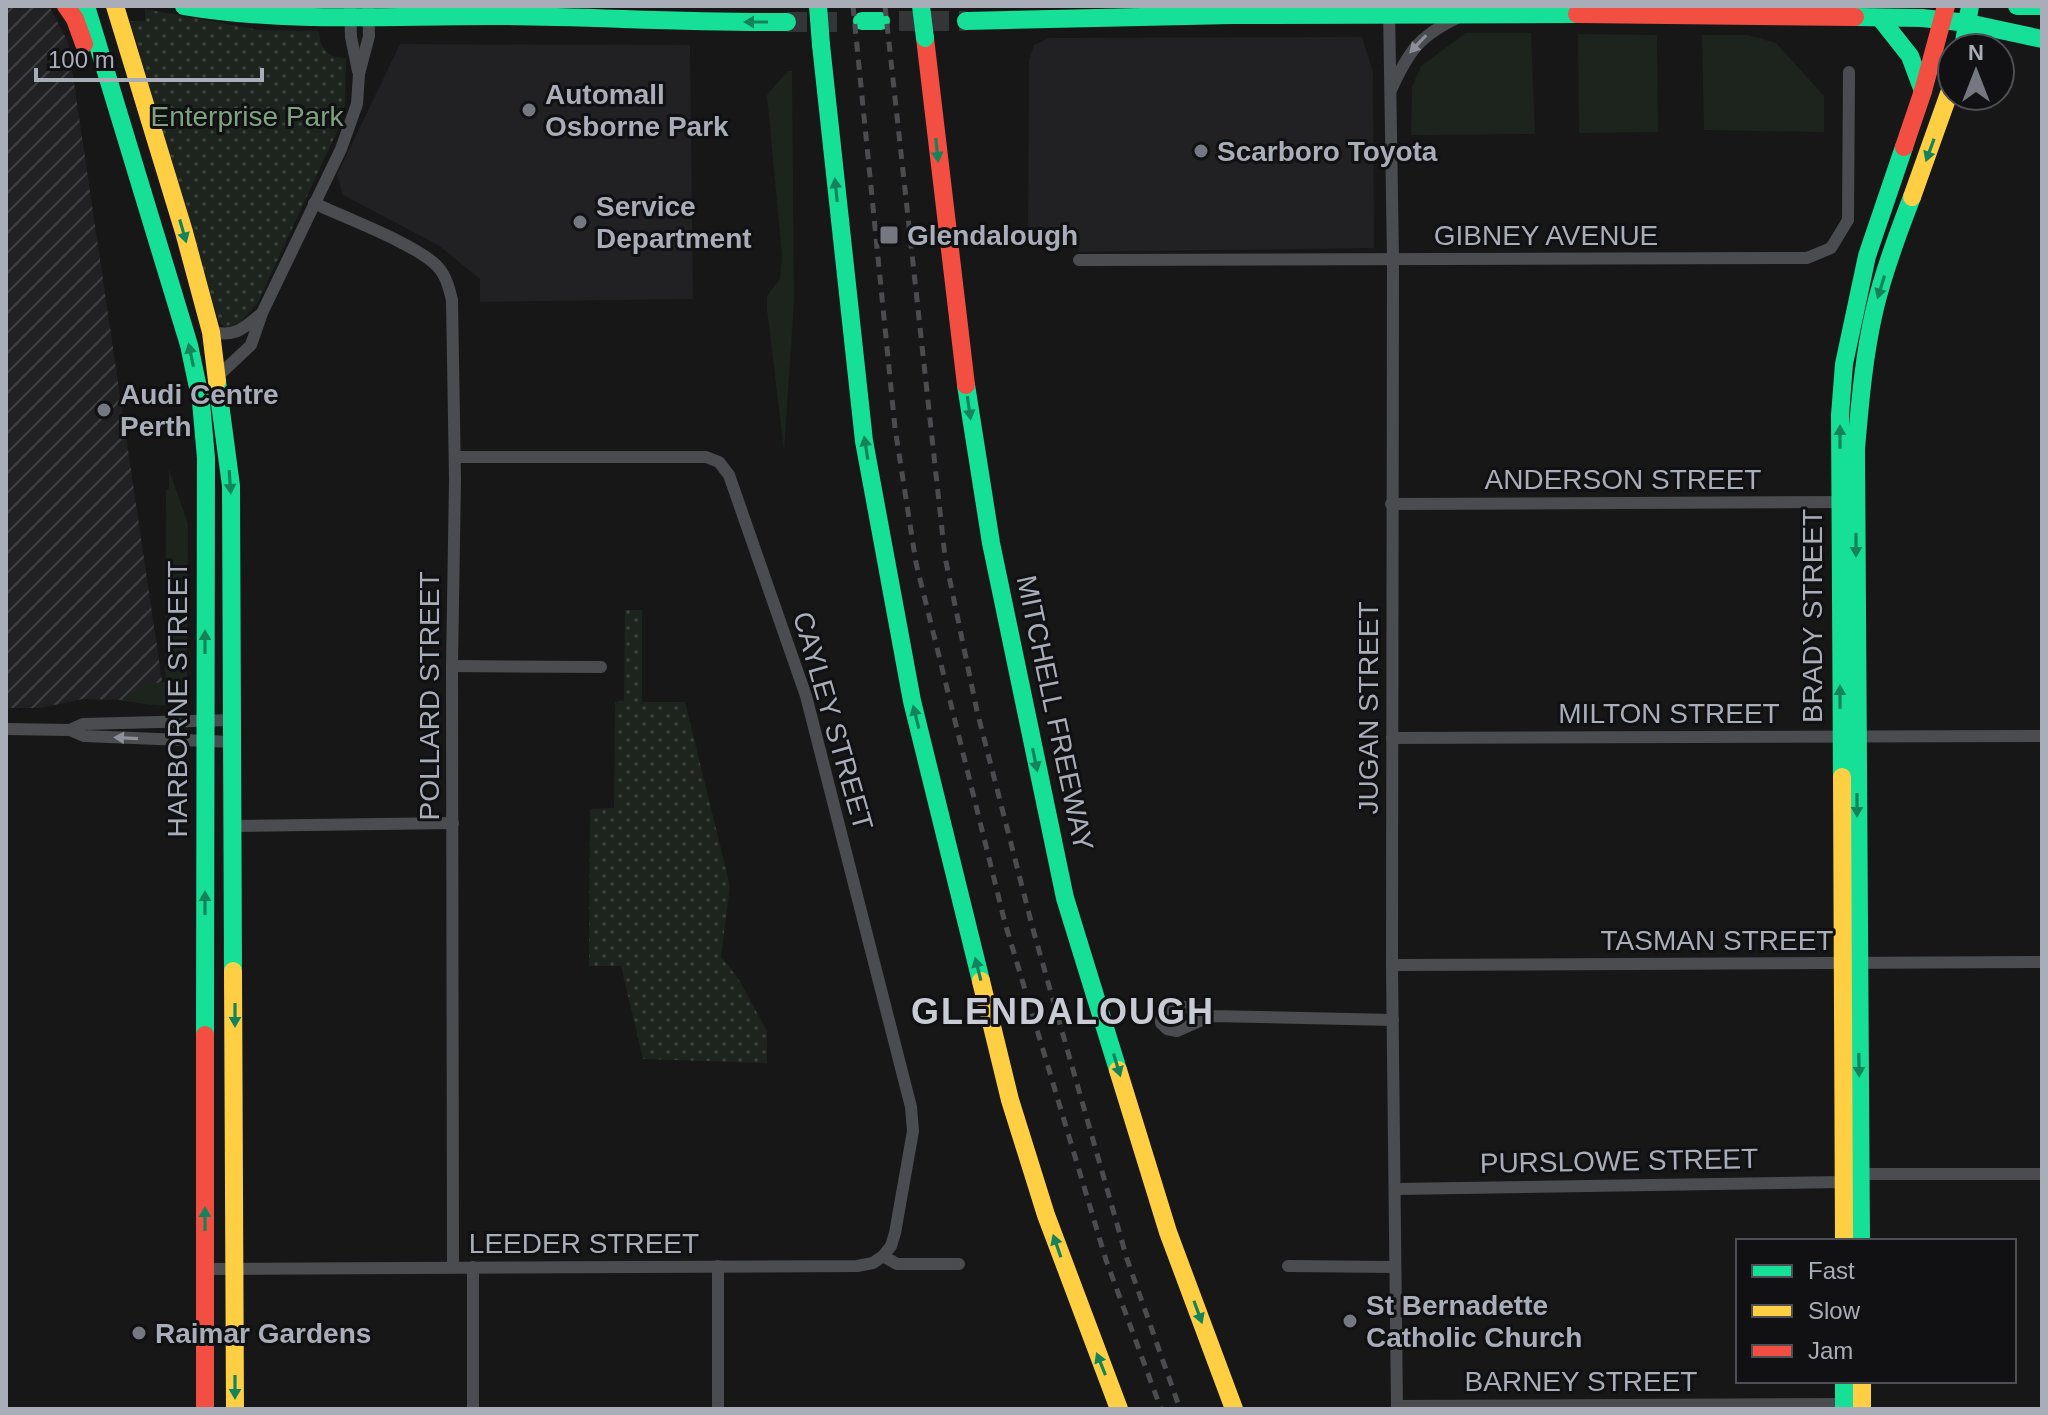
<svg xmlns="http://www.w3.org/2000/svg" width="2048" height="1415" font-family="Arial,sans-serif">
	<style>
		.built { fill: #212123 }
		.industrial { fill: url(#industrial-furrows) }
		.green { fill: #1d241e }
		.park { fill: url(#park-dots) }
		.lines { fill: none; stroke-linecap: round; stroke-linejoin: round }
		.primary-tunnel { stroke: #343537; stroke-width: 20; stroke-dasharray: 20 10; stroke-linecap: butt }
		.street { stroke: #4b4c50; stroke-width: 12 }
		.fast { stroke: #16e098; stroke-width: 18 }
		.slow { stroke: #ffcf43; stroke-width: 18 }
		.jam { stroke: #f24e42; stroke-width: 18 }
		.rail { stroke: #4b4c4f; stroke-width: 5; stroke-dasharray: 10 8; stroke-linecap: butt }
		.fast-bridge { stroke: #16e098; stroke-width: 18 }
		.oneway { fill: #14835c }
		.oneway2 { fill: #8c9099 }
		.poi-dot { fill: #757880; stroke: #111113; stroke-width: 3 }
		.labels { text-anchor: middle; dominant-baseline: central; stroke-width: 6; stroke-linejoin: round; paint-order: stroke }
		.poi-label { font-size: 28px; font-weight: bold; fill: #a8adb8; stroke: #111113; text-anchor: start }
		.park-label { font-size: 28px; fill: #7fa381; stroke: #111113 }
		.street-label { font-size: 28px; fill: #a8adb8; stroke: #111113 }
		.district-label { font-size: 36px; font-weight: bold; letter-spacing: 2px; fill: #c9ccd4; stroke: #111113 }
	</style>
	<defs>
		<pattern id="industrial-furrows" width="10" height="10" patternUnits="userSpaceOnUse" patternTransform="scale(2)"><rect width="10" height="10" fill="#212123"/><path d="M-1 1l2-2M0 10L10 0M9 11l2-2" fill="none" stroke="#3e3f41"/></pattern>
		<pattern id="park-dots" width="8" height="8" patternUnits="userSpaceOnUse" patternTransform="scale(2)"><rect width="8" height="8" fill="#1d241e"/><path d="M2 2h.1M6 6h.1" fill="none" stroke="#3b413d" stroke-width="1.8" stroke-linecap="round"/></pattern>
	</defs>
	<rect width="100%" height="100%" fill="#171717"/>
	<g class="built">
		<polygon points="1362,37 1373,72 1374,248 1078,252 1078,231 1028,232 1029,60 1034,45 1049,38"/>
		<polygon points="400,44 690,45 693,299 480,302 480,279 438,245 343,195 337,175"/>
	</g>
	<polygon class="industrial" points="6,6 49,6 68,42 165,701 83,699 40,708 6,708"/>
	<g class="green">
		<polygon points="1466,33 1531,33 1535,134 1411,135 1412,87 1421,66"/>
		<polygon points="1578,34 1657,35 1658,132 1579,133"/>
		<polygon points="1702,35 1748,35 1776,43 1824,96 1824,132 1704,130"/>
		<polygon points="788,71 792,71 794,301 784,451 767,309 767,296 780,279 782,255 767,95"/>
		<path d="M 169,469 L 188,524 L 187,679 C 182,719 149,702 121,701 L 144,684 L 165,682 L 166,490 L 169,489 Z"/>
	</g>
	<g class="park">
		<path d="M 145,9 L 259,30 L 319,31 C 320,49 327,58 346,58 L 345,104 L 341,123 L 258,302 L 240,323 L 227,329 L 218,321 L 130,21 L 145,21 Z"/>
		<polygon points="625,610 642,610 642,702 685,702 730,886 721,957 738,978 767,1031 767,1063 643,1059 621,966 589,966 590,809 614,808 615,702 624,701"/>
	</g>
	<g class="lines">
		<g class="primary-tunnel">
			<polyline points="899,21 966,21"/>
			<polyline points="787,22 842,22"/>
		</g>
		<g class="street">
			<polyline points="350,6 351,37 358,71"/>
			<polyline points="1389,8 1393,259 1392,965 1397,1409"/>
			<path d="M 1391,90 C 1409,50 1420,35 1461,16"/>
			<path d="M 314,203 C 345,218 416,244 437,266 C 446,275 449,288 452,300 L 455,479 L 452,666 L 453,1267"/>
			<polyline points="1079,260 1807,258 1831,248 1848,220 1849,72"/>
			<path d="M 211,332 C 236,337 243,329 262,313"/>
			<polyline points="218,376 251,345 262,313 341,149 357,104 359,74 369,36 368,6"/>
			<polyline points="455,457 706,457 719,462 729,475 806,696 911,1107 913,1131 895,1233 891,1246 883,1256"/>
			<polyline points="1391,504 1844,502"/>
			<polyline points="452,666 601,667"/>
			<polyline points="6,729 70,730 84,736 232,742"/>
			<polyline points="70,730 83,724 233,720"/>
			<polyline points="1392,738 2042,736"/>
			<polyline points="232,826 453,823"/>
			<polyline points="1392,965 2042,962"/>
			<path d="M 1211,1016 C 1194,1010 1161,993 1161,1023 L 1167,1029 L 1177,1031 L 1211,1016 L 1393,1020"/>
			<polyline points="1860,1174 2042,1174"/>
			<polyline points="1396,1189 1843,1182"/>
			<polyline points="1288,1266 1395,1267"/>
			<polyline points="205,1269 857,1266 873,1263 883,1256 897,1264 959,1264"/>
			<polyline points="1397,1406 1849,1404"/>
			<polyline points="473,1409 473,1267"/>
			<polyline points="718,1409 718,1266"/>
		</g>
		<g class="fast">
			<polyline points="86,6 189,345 201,402 206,458 205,1035"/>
			<path d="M 184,6 C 292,24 398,15 506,16 C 600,17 693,23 787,22"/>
			<polyline points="2017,6 2042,6"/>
			<polyline points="1855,17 1922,18 1968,23 2042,39"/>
			<polyline points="1880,18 1910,56 1923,91"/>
			<polyline points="862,21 881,21"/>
			<polyline points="966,21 1232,15 1577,14"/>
			<polyline points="821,45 864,441 912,701 981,981"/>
			<polyline points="1963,48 1970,6"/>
			<polyline points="217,381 231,486 233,971"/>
			<polyline points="966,385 991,543 1065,898 1118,1070"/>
			<polyline points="1842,777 1840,415 1844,364 1867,256 1904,147"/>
			<path d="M 1861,1241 L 1856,449 C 1860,402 1864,354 1875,308 C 1884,270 1898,233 1912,197"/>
			<polyline points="1844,1381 1844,1409"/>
		</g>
		<g class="slow">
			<polyline points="115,6 184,232 211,332 217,381"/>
			<polyline points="1912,197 1952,85"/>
			<polyline points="1842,777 1844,1241"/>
			<polyline points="233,971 235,1409"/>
			<polyline points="981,981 1010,1100 1046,1215 1119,1409"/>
			<polyline points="1118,1070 1168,1232 1234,1409"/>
			<polyline points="1862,1381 1862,1409"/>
		</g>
		<g class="jam">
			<polyline points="66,6 75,19 84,44"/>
			<polyline points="1577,14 1855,17"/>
			<polyline points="925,38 966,385"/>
			<polyline points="1904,147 1923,91 1946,6"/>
			<polyline points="205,1409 205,1035"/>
		</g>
		<g class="rail">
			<polyline points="853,6 895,428 916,563 1005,923 1106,1260 1161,1409"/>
			<polyline points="885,6 945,557 977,711 1034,933 1127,1259 1180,1409"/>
		</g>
		<g class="fast-bridge">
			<polyline points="818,6 821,45"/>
			<polyline points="921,6 925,38"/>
		</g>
	</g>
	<defs><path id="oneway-solid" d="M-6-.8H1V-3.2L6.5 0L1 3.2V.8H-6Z" transform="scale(2)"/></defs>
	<g class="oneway">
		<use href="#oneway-solid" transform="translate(756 22) rotate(180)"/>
		<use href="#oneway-solid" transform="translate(937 150) rotate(84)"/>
		<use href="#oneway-solid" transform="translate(1930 150) rotate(110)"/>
		<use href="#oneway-solid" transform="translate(836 190) rotate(-96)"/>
		<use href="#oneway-solid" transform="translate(183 231) rotate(74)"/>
		<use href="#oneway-solid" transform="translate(1881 287) rotate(107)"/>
		<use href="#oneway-solid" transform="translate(191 355) rotate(-102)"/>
		<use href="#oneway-solid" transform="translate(969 408) rotate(82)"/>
		<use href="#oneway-solid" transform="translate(1840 437) rotate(-90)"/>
		<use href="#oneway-solid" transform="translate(866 448) rotate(-99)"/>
		<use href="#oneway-solid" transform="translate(230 482) rotate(86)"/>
		<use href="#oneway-solid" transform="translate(1856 545) rotate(90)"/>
		<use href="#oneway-solid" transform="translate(205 642) rotate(-90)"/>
		<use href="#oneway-solid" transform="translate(1840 697) rotate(-90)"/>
		<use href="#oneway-solid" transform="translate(916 717) rotate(-104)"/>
		<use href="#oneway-solid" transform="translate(1035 760) rotate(78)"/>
		<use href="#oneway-solid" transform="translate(1857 805) rotate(90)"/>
		<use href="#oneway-solid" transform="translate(205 903) rotate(-90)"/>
		<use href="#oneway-solid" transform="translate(978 969) rotate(-104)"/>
		<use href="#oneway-solid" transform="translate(235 1015) rotate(90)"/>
		<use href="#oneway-solid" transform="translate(1117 1065) rotate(73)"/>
		<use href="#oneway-solid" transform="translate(1859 1065) rotate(89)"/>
		<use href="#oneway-solid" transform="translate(205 1219) rotate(-90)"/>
		<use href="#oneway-solid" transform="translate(1057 1246) rotate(-109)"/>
		<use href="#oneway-solid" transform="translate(1198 1312) rotate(70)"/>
		<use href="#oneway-solid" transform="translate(1101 1364) rotate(-112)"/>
		<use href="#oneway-solid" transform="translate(235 1387) rotate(90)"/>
	</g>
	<g class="oneway2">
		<use href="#oneway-solid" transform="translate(1418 44) rotate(133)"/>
		<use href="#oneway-solid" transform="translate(126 738) rotate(-177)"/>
	</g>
	<g class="poi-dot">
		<circle cx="529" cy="110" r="8"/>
		<circle cx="1201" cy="151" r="8"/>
		<circle cx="580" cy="222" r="8"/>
		<rect x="879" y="225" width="20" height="20" rx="4"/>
		<circle cx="104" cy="410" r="8"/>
		<circle cx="1350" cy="1321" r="8"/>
		<circle cx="139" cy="1333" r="8"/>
	</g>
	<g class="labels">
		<g class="poi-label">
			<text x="545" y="94">Automall<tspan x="545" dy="32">Osborne Park</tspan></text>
			<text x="1217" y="151">Scarboro Toyota</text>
			<text x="596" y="206">Service<tspan x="596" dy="32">Department</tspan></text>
			<text x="907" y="235">Glendalough</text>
			<text x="120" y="394">Audi Centre<tspan x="120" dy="32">Perth</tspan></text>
			<text x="1366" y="1305">St Bernadette<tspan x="1366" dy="32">Catholic Church</tspan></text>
			<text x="155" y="1333">Raimar Gardens</text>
		</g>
		<g class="park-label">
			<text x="247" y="116">Enterprise Park</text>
		</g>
		<g class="street-label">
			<text x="1546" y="235">GIBNEY AVENUE</text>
			<text x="1623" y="479">ANDERSON STREET</text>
			<text transform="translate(1812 616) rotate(-90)">BRADY STREET</text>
			<text transform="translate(429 696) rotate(-90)">POLLARD STREET</text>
			<text transform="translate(177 699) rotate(-90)">HARBORNE STREET</text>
			<text transform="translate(1368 708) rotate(-90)">JUGAN STREET</text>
			<text transform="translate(1055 713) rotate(78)">MITCHELL FREEWAY</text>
			<text x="1669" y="713">MILTON STREET</text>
			<text transform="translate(833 721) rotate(74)">CAYLEY STREET</text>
			<text x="1717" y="940">TASMAN STREET</text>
			<text transform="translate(1619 1161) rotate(-1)">PURSLOWE STREET</text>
			<text x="584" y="1243">LEEDER STREET</text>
			<text x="1581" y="1381">BARNEY STREET</text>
		</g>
		<g class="district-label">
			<text x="1063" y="1011">GLENDALOUGH</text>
		</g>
	</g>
	<rect width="2048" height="1415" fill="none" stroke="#a8adb8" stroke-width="16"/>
	<rect x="1736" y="1239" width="280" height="144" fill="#111113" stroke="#4d4f55" stroke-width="2"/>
	<rect x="1752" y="1265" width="40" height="12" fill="#16e098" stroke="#4d4f55" stroke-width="2"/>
	<text x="1808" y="1279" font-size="24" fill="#a8adb8">Fast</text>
	<rect x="1752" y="1305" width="40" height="12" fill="#ffcf43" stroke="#4d4f55" stroke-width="2"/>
	<text x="1808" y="1319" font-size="24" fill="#a8adb8">Slow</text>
	<rect x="1752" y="1345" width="40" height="12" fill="#f24e42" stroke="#4d4f55" stroke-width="2"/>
	<text x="1808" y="1359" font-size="24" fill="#a8adb8">Jam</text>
	<g transform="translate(1976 72)"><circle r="38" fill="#111113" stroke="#4d4f55" stroke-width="2"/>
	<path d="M0-6L14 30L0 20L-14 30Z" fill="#757880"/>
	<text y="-12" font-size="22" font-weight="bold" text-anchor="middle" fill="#a8adb8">N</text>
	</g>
	<path d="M36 68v12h226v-12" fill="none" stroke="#a8adb8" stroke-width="4"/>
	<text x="48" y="68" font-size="24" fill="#a8adb8" stroke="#111113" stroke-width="6" paint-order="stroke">100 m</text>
</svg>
